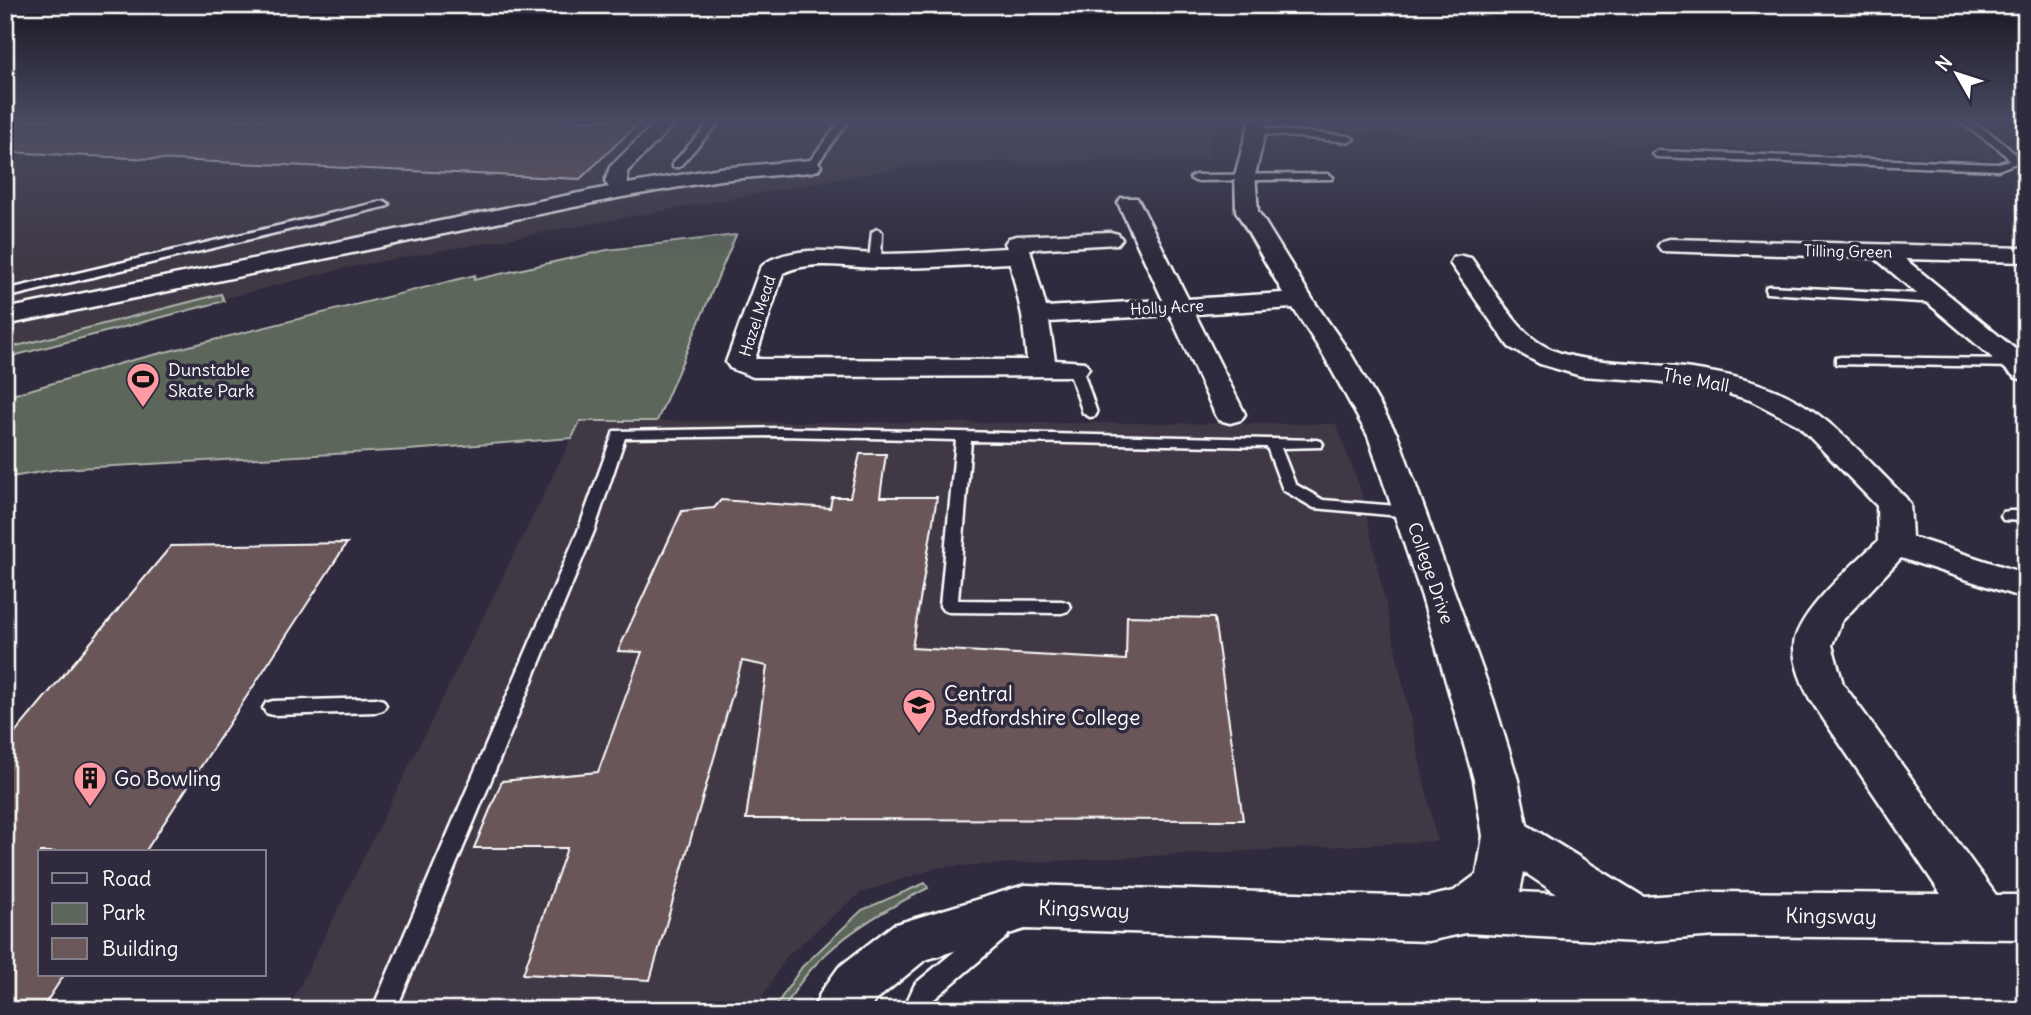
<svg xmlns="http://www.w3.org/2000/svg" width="2031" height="1015" font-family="Delius,sans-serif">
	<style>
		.built { fill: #413845 }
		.green { fill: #5c665a; stroke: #aeb2ac; stroke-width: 2 }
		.building { fill: #6b5759; stroke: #fff; stroke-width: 2 }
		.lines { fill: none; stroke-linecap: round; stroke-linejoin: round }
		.lane-casing { stroke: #fff; stroke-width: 5 }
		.street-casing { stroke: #fff; stroke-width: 5 }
		.lane { fill: #2f2a3d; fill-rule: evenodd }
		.street { fill: #2f2a3d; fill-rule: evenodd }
		.labels { text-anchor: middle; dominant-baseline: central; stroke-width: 7; stroke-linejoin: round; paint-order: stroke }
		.far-street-label { font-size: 16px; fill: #fff; stroke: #2f2a3d }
		.poi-label { font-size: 18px; fill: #fff; stroke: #2f2a3d; text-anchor: start }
		.street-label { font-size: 18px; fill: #fff; stroke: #2f2a3d }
		.near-poi-label { font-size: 21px; fill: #fff; stroke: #2f2a3d; text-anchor: start }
		.near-street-label { font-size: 21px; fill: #fff; stroke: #2f2a3d }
	</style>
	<rect width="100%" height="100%" fill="#2f2a3d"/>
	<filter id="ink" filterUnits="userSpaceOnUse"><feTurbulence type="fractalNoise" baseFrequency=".0143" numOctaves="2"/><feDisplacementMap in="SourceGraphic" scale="14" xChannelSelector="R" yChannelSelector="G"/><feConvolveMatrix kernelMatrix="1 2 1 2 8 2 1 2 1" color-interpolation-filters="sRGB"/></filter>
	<g filter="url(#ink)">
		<g class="built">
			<polygon points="5,120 1212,120 1209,160 927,163 345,268 5,353"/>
			<polygon points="1266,120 1955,120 2006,160 1267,128"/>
			<polygon points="580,421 1336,424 1361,490 1437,841 940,867 860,893 787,956 754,1010 288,1010"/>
		</g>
		<g class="green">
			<polygon points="736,235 657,421 580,421 572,438 408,450 59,469 5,478 5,397 129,361 475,275 474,280 607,250"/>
			<polygon points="221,294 224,301 5,358 5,349"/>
			<path d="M 925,883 L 928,888 C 873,915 811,952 784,1010 L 773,1010 L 802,967 L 862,910 Z"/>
		</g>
		<g class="building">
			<polygon points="5,120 642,120 580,179 5,152"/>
			<polygon points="860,454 886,454 880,497 937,497 912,648 1126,660 1127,616 1214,618 1243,820 746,819 767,666 742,661 650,980 523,974 567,848 474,848 502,781 598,772 642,652 618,651 682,511 714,508 721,500 830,508 832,497 850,497"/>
			<polygon points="347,543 145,852 40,852 40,975 64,975 41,1010 5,1010 5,745 171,546"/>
		</g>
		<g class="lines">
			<defs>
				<g id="lane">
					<polygon points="712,120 721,120 679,167 673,167 673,163"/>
					<polygon points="841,120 849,120 814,168 808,168 806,166"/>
					<path d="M 1957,120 C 1979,120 2007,145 2021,161 L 1998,170 L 1657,157 L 1652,154 L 1657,151 L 1997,164 L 2010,160 L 1999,149 Z"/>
					<polygon points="1256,128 1349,136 1354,139 1349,142 1253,133 1253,129"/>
					<polygon points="1328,174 1333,177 1332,179 1195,181 1190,178 1195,175"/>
					<polygon points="384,201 389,204 388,206 5,298 5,290"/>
					<polygon points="877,229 882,232 881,261 875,264 869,261 872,232"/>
					<polygon points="1770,286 1938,295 1944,299 1938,303 1766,293 1766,287"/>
					<polygon points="1841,357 2015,359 2022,363 2015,367 1836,364 1836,358"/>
					<polygon points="1075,364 1082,368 1097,413 1095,416 1090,417 1083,413 1068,368"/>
					<polygon points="780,428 1316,440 1321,441 1323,444 1321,447 1281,448 1295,484 1323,500 1410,507 1418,512 1410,517 1314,508 1283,490 1267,447 971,441 958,600 1062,601 1068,603 1071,607 1068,611 1062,613 949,612 943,610 940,606 956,440 780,436 625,438 594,531 396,1010 372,1010 578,531 614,431"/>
					<polygon points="2009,511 2026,511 2026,521 2003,520 2001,516 2003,512"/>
					<polygon points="376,698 383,700 386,705 383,710 376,712 273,715 266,713 263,708 266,703 273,701"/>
					<polygon points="999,918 1007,921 1011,929 1007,937 933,1000 928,1010 903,1010 915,984 991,921"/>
				</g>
				<g id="street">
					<polygon points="658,120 678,120 627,172 628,184 720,168 811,160 818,162 821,166 818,170 811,172 720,180 622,197 5,325 5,309 609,187 605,182 610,167"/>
					<path d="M 1250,120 L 1268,120 L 1255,175 L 1258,211 L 1313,300 L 1352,356 L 1398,436 L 1493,699 L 1518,780 L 1527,825 L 1644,897 L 1716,892 L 1941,894 L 1810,699 C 1802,685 1794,663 1794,647 C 1794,615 1855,563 1878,541 L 1877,506 L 1798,425 L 1750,400 L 1715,390 L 1655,381 L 1581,376 L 1540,364 L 1509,347 L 1450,263 L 1453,258 L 1462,256 L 1471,258 C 1486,279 1510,318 1528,334 C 1560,365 1615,360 1655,365 C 1693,368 1733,374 1770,388 C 1825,408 1863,456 1905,497 L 1910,504 L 1912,537 L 2026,574 L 2026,599 L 1901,558 L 1841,622 L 1832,645 L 1843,684 L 1996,895 L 2026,895 L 2026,939 L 1716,936 L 1637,942 L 1466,933 L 1428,941 L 1025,929 L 925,960 L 875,1001 L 869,1010 L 813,1010 L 821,992 L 839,967 L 893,925 L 1025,885 L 1428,897 L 1454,891 L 1477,874 L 1483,836 L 1474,780 L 1422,597 L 1368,436 L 1324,356 L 1293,308 L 1195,314 L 1245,414 L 1241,420 L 1230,423 L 1219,420 L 1215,414 L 1170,315 L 1049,322 L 1055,360 L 1085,362 L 1089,368 L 1085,374 L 1075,376 L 753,377 L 730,368 L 726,362 L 760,269 C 767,258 786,254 799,252 C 826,248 854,254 881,254 C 923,254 965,250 1007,248 L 1005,243 L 1009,238 L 1017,236 L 1110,232 L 1118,234 L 1122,239 L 1118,244 L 1030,249 L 1046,307 L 1163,300 L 1118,203 L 1121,198 L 1137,198 L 1140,203 L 1188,299 L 1283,293 L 1236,211 L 1235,175 ZM 1010,263 L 1022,315 L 1027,360 L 755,359 L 783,273 C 815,258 851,269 885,268 C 927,268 968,265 1010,263 ZM 1524,872 L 1557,894 L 1520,892 Z"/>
					<polygon points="1670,239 2026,248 2026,262 1905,259 2026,358 2026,380 2016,378 1875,258 1662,251 1658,246 1662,241"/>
				</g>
			</defs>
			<use href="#lane" class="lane-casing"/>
			<use href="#street" class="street-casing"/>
			<use href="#lane" class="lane"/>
			<use href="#street" class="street"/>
		</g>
	</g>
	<linearGradient id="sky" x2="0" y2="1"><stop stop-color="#1a1722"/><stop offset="0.46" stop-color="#474a62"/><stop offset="1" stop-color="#474a62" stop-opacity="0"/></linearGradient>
	<rect width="2031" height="262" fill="url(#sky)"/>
	<defs>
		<symbol id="stadium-pin" viewBox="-11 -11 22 30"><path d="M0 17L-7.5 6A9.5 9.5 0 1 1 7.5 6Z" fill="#ff9aa2" stroke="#2f2a3d"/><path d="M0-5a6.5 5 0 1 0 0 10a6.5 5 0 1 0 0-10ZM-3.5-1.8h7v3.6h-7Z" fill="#111"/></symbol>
		<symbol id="university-pin" viewBox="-11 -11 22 30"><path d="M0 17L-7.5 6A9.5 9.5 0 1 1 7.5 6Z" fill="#ff9aa2" stroke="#2f2a3d"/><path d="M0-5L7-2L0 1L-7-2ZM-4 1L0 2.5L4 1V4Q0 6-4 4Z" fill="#111"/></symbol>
		<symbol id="building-pin" viewBox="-11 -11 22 30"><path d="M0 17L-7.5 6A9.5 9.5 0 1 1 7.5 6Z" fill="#ff9aa2" stroke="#2f2a3d"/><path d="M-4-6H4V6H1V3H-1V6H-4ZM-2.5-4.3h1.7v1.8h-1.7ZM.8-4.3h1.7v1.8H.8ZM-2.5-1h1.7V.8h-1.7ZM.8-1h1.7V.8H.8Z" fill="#111"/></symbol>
	</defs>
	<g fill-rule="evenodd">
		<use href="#stadium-pin" x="124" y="360" width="38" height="52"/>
		<use href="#university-pin" x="900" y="686" width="38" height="52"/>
		<use href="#building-pin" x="71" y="759" width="38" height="52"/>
	</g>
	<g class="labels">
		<g class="far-street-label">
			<text transform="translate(1848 251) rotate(1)">Tilling Green</text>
			<text transform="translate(1167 307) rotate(-3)">Holly Acre</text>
			<text transform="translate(757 316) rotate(-72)">Hazel Mead</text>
		</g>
		<g class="poi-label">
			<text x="168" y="369">Dunstable<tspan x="168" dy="21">Skate Park</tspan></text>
		</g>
		<g class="street-label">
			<text transform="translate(1696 380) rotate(10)">The Mall</text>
			<text transform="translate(1431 573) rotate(71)">College Drive</text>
		</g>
		<g class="near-poi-label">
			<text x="944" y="693">Central<tspan x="944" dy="24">Bedfordshire College</tspan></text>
			<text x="114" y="778">Go Bowling</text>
		</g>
		<g class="near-street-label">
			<text transform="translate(1084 909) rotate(2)">Kingsway</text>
			<text transform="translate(1831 916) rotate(1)">Kingsway</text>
		</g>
	</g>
	<rect width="2031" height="1015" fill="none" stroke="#2f2a3d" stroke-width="28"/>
	<rect x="14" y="14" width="2003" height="987" fill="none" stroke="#fff" stroke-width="2.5" filter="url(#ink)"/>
	<rect x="38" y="850" width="228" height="126" fill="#2f2a3d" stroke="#827f8b" stroke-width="2"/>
	<rect x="52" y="873" width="35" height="10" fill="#2f2a3d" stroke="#827f8b" stroke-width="2"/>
	<text x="102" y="886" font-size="21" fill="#ffffff">Road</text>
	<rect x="52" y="903" width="35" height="21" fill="#5c665a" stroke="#827f8b" stroke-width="2"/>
	<text x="102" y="920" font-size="21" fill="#ffffff">Park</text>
	<rect x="52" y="938" width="35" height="21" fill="#6b5759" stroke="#827f8b" stroke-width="2"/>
	<text x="102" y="956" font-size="21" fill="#ffffff">Building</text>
	<g transform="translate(1957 74) rotate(309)" stroke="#2f2a3d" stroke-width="5" paint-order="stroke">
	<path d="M0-5L12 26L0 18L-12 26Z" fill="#ffffff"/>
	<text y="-10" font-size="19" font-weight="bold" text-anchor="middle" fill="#ffffff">N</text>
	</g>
</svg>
